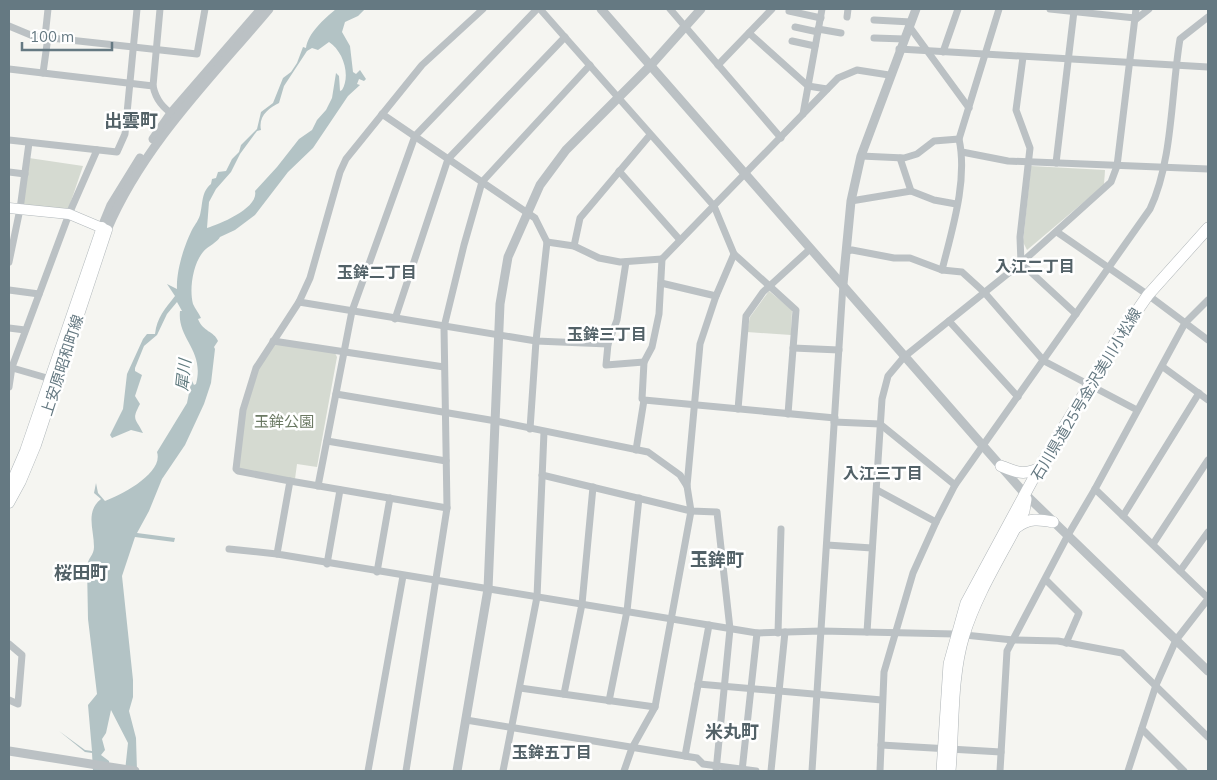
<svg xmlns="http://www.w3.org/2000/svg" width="1217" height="780" font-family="Mulish,'Noto Sans JP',sans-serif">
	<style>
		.green { fill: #d5dad1 }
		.water { fill: #b3c3c5; fill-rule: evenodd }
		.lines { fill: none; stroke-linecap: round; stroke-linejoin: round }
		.secondary-casing { stroke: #b0b7ba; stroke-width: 11 }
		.primary-casing { stroke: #afb5b8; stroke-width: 12 }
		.minor { stroke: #bbc1c4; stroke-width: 7 }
		.tertiary { stroke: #bbc1c4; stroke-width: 9 }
		.secondary { stroke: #fff; stroke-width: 10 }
		.primary { stroke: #fff; stroke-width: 11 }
		.labels { text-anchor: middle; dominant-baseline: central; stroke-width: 5; stroke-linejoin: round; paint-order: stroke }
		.street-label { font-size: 15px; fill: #657982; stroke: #fff }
		.park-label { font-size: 15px; fill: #6b7963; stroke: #fff }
		.neighbourhood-label { font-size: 16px; font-weight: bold; fill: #526167; stroke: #fff }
		.water-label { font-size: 16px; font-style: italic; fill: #607b7f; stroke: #fff }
		.quarter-label { font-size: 18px; font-weight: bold; fill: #526167; stroke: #fff }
	</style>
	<rect width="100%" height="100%" fill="#f5f5f1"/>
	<g class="green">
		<polygon points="29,158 83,166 68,210 23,205"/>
		<polygon points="1031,166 1105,170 1104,185 1027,250 1023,242"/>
		<polygon points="769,291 792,310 791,335 747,332 750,317"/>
		<polygon points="274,344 335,353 337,357 317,467 297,464 295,479 240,469 238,466 245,410 257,369"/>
	</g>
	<path class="water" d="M 336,9 L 365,9 L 358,16 L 345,22 L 342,32 L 350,46 L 353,72 L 356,74 L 360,70 L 366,79 L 364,81 L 359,79 L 357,84 L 360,85 L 348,96 L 313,148 L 288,172 L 255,215 L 235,230 L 220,237 C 218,242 208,246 203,252 C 193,264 189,289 193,304 C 195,309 199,313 201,318 L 198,319 C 203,332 214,331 218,341 L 214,347 L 215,349 L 211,383 L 204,404 L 185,445 L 162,479 L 149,511 L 137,533 L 175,538 L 174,542 L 135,537 L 122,576 L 133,680 L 133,697 L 129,711 L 136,738 L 137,771 L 125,771 L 128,743 L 111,710 L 106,733 L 102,739 L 105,750 L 101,755 L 109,761 L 110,771 L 93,771 L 92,753 L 85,752 L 59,731 L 85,750 L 92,751 L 88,705 L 97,694 L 88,619 L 87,566 C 88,558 94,555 94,547 C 94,529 85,512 101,499 L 94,493 L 96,483 L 98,493 L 105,501 C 121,495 164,473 157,452 L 187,403 L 191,383 L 192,381 L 194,385 L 196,384 C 205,350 177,339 180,311 L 182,311 L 177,302 L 167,314 L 157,335 L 144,346 L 135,368 L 135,371 L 142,375 L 135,396 L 140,404 C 131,421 136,418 143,433 L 131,430 L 112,438 L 110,435 L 123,409 L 127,374 L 143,339 L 147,334 L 155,334 C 157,317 165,309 175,296 L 167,284 L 177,289 C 176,270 185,243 193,228 C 195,225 199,219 200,215 C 203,204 201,192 211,184 L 212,179 L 216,178 L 218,172 L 226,171 L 232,159 L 239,152 L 241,145 L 257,129 L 261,112 L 273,103 L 283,78 L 291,72 L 297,63 L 303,47 L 306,48 C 308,33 324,19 336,9 ZM 329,42 C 343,51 351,75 342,90 L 340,91 L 339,76 L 336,73 L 332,98 L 326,110 L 317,120 L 312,130 L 299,139 L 277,167 L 255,191 C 259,208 220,224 207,228 L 209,202 L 216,189 L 231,172 L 240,154 L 257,131 L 261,130 C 258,116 269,108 279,103 L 284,86 L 307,51 L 312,48 L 318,50 Z"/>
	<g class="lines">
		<defs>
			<g id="secondary">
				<polyline points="9,208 69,214 107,230 36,445 21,481 9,503"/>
				<polyline points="9,488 25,451 102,227"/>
			</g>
			<g id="primary">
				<path d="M 1001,466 C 1016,472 1024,476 1039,468"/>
				<path d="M 1017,527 C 1029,518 1039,519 1053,522"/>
				<polyline points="942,771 949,664 966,603 1039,468 1116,341 1148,295 1208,228"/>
				<path d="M 950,771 C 954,726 951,678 964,635 C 978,590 1004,552 1024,511 L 1026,499"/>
			</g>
		</defs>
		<use href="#secondary" class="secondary-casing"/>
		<use href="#primary" class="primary-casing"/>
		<g class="minor">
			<polyline points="483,9 422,65 346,159 340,172 310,278 299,302 256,368 243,410 236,469 238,471 290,481 277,554 757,633 821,631 955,634 1013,640 1058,641 1122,653 1208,737"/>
			<polyline points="540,9 714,206 734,254 796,310 788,414"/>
			<polyline points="670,9 781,138"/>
			<polyline points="1050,9 1135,18"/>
			<polyline points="789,11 821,18"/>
			<polyline points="847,17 848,9"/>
			<polyline points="874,20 911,22"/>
			<polyline points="1135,20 1149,9"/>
			<polyline points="9,26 33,36 197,54 205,9"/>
			<polyline points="909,26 969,108"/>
			<polyline points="795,27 818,32"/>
			<polyline points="818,29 841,33"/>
			<polyline points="749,33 808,86 827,89"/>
			<polyline points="45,37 48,9"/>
			<polyline points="874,38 905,39"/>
			<polyline points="792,41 815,46"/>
			<polyline points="899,49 1208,67"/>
			<polyline points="943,52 958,9"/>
			<polyline points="1023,57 1016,110 1030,148 1020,237 1021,263 1076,314"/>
			<polyline points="718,65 772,9"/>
			<path d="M 9,69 L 153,86 C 156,100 163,108 175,116"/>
			<polyline points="43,73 48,37"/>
			<polyline points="153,86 160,9"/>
			<polyline points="382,114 535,218 547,242 536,341 530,429"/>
			<polyline points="803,114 822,9"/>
			<polyline points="9,140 117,152 125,134 137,9"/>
			<polyline points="962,152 1008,161 1208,169"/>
			<polyline points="861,156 904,158 917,154 934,141 959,139"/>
			<polyline points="900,158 911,191"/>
			<polyline points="1056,163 1074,11"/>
			<polyline points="619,171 680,240"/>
			<polyline points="9,172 25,174"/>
			<polyline points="851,201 911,191 934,200 956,204"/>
			<polyline points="1057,232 1148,295 1208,340"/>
			<polyline points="547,242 574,246 599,258 620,262 662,259"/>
			<polyline points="574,246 580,218 650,135"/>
			<polyline points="847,251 852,250 894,258 910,258 942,270 962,272 984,292 1044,361 1137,410"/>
			<polyline points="9,262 20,209 29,143"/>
			<polyline points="626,262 617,320 608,344 606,365 644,362"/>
			<path d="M 942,270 C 952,230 968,180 959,139 L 999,9"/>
			<polyline points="661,283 716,296"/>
			<polyline points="9,290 39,294"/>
			<polyline points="299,302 536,341 608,344"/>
			<polyline points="395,319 448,159 565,37"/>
			<polyline points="949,321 1018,397"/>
			<polyline points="9,328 25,330"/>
			<polyline points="273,341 444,367"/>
			<polyline points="793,348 839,350"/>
			<polyline points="9,367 54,380"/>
			<polyline points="1163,367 1208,400"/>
			<polyline points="9,387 12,367 69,214 97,150"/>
			<polyline points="336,394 496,421 648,452 680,475 687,486 691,511 655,707 632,748 624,771"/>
			<polyline points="738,409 746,316 763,292 810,249"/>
			<polyline points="835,418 644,400 642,399 644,362 652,347 659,314 662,259 838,78 857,70 889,75"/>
			<polyline points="834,422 880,424 955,485"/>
			<polyline points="327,441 446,461"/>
			<polyline points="636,450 644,400"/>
			<polyline points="542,475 691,511 717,512 730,629 716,771"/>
			<polyline points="290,481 447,508"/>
			<polyline points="318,486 352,311 415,136 537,9"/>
			<polyline points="687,486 700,344 716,296 734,254"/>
			<polyline points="1095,489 1208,598"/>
			<polyline points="877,490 936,522"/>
			<polyline points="1123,516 1199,393"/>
			<polyline points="1153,544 1208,460"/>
			<polyline points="827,545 872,548"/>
			<polyline points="229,549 277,554"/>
			<polyline points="327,564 340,490"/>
			<polyline points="1180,571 1208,532"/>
			<polyline points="377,572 390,498"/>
			<polyline points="1046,580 1079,613 1066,643"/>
			<polyline points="867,632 882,399 888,376 904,357 1021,263 1111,182 1117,166 1136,9"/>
			<polyline points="778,633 781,529"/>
			<polyline points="9,644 22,655 18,704 9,700"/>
			<polyline points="698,684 882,700"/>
			<polyline points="520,688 655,707"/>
			<polyline points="564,694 582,604 593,487"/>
			<polyline points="609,701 627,611 639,498"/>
			<polyline points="466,720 685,756 697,758 703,764 756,771"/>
			<polyline points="1142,729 1184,771"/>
			<polyline points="881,745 1001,752"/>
			<polyline points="685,756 709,625"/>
			<polyline points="368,771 403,576"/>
			<polyline points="406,771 447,508 444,327 464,245 482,182 590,65"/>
			<polyline points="503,771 537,597 544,432"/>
			<polyline points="742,771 757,633"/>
			<polyline points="771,771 785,632"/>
			<polyline points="812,771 843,284"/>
			<path d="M 880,771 L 884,672 L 913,573 L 936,522 L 955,485 L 1150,209 C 1173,161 1171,92 1180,39 L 1208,17"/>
			<polyline points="1000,771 1007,651 1068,535 1095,489 1185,323 1208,300"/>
			<polyline points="1128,771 1156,685 1176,640 1208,599"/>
		</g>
		<g class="tertiary">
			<polyline points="601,9 1026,495 1208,671"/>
			<polyline points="153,139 171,113 261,9"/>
			<polyline points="102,227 111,205 140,158"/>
			<path d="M 107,230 C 143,145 211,78 269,9"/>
			<polyline points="843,284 851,201 861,156 916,9"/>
			<polyline points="9,751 135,771"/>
			<polyline points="457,771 488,589 500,304 508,257 540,185 566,150 651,65 701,9"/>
		</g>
		<use href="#secondary" class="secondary"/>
		<use href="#primary" class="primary"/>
	</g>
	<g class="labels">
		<g class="street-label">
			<text transform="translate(62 365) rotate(-72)">上安原昭和町線</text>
			<text transform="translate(1086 394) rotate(-59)">石川県道25号金沢美川小松線</text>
		</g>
		<g class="park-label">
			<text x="284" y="421">玉鉾公園</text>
		</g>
		<g class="neighbourhood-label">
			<text x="1035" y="266">入江二丁目</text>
			<text x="377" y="272">玉鉾二丁目</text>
			<text x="607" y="334">玉鉾三丁目</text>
			<text x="883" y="473">入江三丁目</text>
			<text x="552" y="752">玉鉾五丁目</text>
		</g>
		<g class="water-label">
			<text transform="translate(183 375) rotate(-84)">犀川</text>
		</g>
		<g class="quarter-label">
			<text x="131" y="120">出雲町</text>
			<text x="717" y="559">玉鉾町</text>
			<text x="81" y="572">桜田町</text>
			<text x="732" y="731">米丸町</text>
		</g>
	</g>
	<rect width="1217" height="780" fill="none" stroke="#657982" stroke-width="20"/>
	<path d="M22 42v8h90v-8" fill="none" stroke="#657982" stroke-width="2.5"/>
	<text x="30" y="42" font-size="15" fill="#657982" stroke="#ffffff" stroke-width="4" paint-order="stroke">100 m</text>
</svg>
